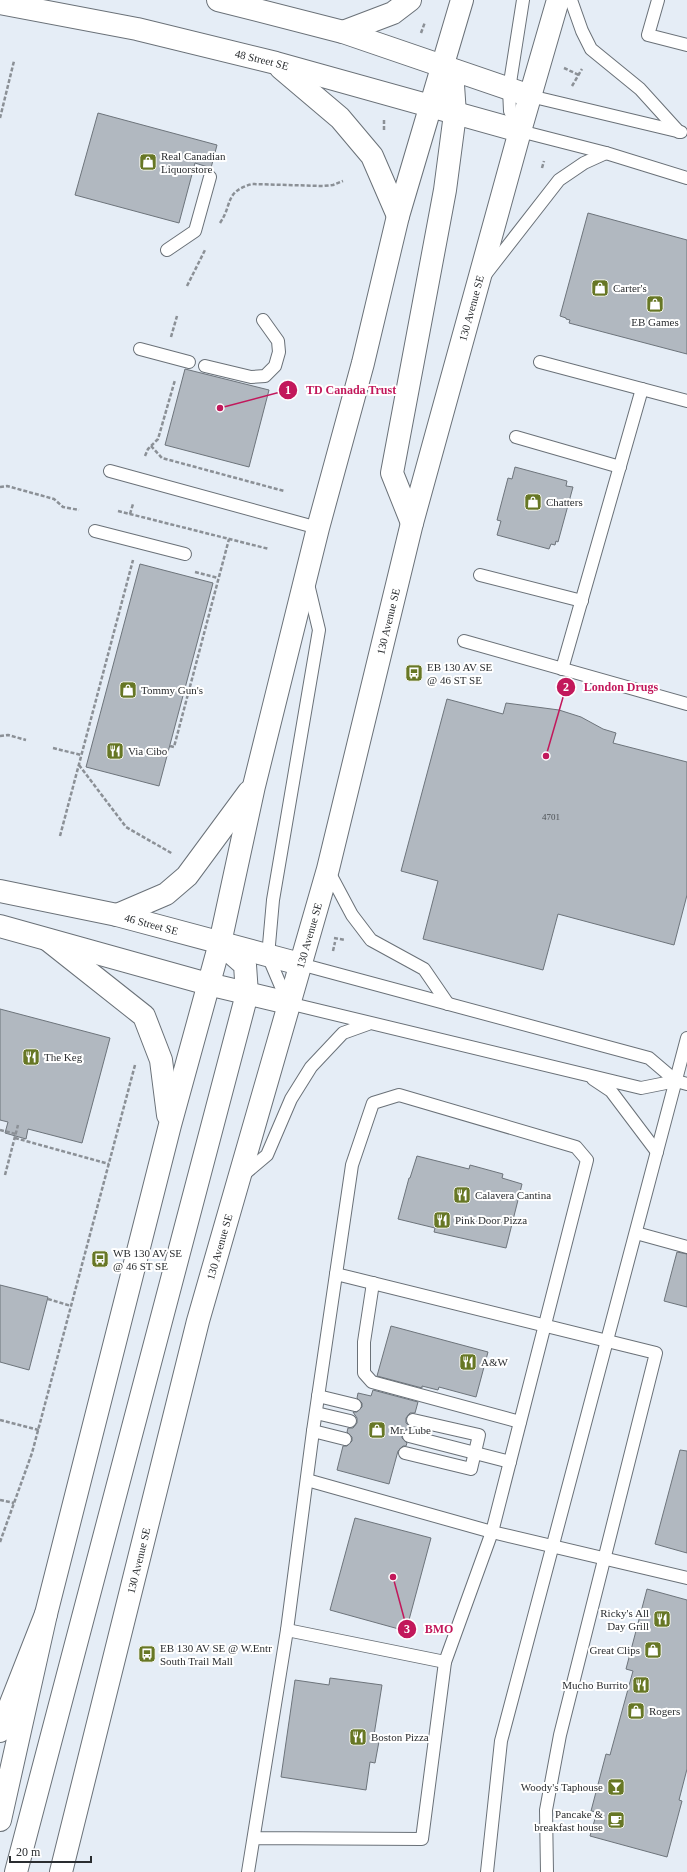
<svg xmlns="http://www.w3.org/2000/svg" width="687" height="1872" font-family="'Times New Roman',serif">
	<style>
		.building { fill: #b1b8c0; stroke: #6d747b }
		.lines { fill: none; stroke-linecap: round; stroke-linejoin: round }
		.lane-casing { stroke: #6a7178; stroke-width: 14 }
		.street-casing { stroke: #6a7178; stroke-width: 24 }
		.secondary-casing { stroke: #6a7178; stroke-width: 24 }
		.highway-casing { stroke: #6a7178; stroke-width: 24 }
		.path { stroke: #8b9096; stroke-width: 2.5; stroke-dasharray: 4 2; stroke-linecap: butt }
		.lane { stroke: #fff; stroke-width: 12 }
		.street { stroke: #fff; stroke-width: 22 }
		.secondary { stroke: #fff; stroke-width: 22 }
		.highway { stroke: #fff; stroke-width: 22 }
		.labels { text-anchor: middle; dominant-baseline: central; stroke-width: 4; stroke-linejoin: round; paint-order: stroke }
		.number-label { font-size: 9px; fill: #4c5054 }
		.street-label { font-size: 11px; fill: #2a2d30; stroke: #fff }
		.poi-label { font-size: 11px; fill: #2a2d30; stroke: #fff; text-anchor: start }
		.leader { fill: none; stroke: #c2185b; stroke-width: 1.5 }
		.callout-dot { fill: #c2185b; stroke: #fff; stroke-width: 1.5 }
		.mark-label { font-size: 12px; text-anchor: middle; font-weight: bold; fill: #fff }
		.callout-label { font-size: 12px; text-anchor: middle; font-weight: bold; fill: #c2185b; stroke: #fff; stroke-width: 4; stroke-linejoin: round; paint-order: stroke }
	</style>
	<rect width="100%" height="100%" fill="#e5edf6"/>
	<g class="building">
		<polygon points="98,113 217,145 211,168 195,163 179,223 75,195"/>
		<polygon points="588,213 687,240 687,354 569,323 570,320 566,319 566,318 560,316"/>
		<polygon points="185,369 269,390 249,467 165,445"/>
		<polygon points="515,467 567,481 566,486 573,487 558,542 556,541 555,545 551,544 549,549 497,535 501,521 497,520 508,478 512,479"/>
		<polygon points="140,564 213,583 159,786 86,767"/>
		<polygon points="447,699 503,714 506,703 559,710 581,717 603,729 616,733 613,743 687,762 687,895 674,945 558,914 543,970 423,939 438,881 401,871"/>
		<polygon points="0,1009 110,1038 82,1143 28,1129 26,1139 5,1133 8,1122 0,1120"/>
		<polygon points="417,1156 469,1169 470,1165 503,1174 502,1178 522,1184 506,1248 434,1232 435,1228 398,1219 409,1178 410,1178"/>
		<polygon points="677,1252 687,1254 687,1307 664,1301"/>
		<polygon points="0,1285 48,1297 29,1370 0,1362"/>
		<polygon points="391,1326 488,1352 476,1397 439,1387 438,1390 422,1386 422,1388 377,1376"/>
		<polygon points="373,1390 418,1402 415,1413 410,1413 406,1418 406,1423 411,1427 404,1431 402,1434 402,1438 407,1443 406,1446 403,1446 398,1451 389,1484 337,1470 343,1446 347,1446 352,1441 352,1437 347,1432 348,1428 353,1428 357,1423 357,1418 353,1412 357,1412 362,1407 362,1403 357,1398 358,1393 371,1396"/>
		<polygon points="680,1450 687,1451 687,1553 655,1544"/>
		<polygon points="355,1518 431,1538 406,1631 330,1610"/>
		<polygon points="647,1589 687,1600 687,1769 679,1800 682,1801 667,1857 590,1836 597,1812 591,1811 606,1754 610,1755 633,1671 626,1669"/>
		<polygon points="330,1678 382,1685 374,1735 380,1736 375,1763 370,1762 366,1790 281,1777 295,1680 329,1685"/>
	</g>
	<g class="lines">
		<defs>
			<g id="lane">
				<polyline points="523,0 509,89 510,111 520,131 606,153 687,178"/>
				<polyline points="571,0 582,31 591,49 640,89 679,132"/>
				<polyline points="658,0 648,35 687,45"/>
				<polyline points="530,96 681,132"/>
				<polyline points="167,250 195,231 210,177"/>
				<polyline points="485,275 559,180 584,163 606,153"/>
				<polyline points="140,349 189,362"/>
				<polyline points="540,362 687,401"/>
				<polyline points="205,366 251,377 265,376 275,366 279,352 278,341 263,320"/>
				<polyline points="516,437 620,467"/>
				<polyline points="110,471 318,528"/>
				<polyline points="95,531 185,554"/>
				<polyline points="480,575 582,601"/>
				<polyline points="308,584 319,630 273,900 268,956 288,1003 641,1088 676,1081"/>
				<polyline points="464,641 687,704"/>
				<polyline points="562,669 642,389"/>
				<polyline points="328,870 352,915 371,940 424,969 448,1004"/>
				<polyline points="300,964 649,1058 676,1081 687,1084"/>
				<polyline points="593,1079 611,1091 657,1152"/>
				<polyline points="242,1176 267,1155 291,1099 311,1067 343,1033 368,1024"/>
				<polyline points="636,1233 687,1247"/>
				<polyline points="336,1274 656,1353 560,1735 546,1810 547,1872"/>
				<polyline points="373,1283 364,1342 364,1373 372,1382 520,1422"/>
				<polyline points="318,1396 355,1405"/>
				<polyline points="316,1413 350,1421"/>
				<polyline points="313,1431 345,1439"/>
				<polyline points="409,1436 510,1462"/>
				<polyline points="405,1453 471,1469 479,1435 413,1420"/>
				<polyline points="307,1480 492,1532 687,1578"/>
				<polyline points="287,1630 445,1662"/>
				<polyline points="248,1872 287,1630 313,1431 352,1165 373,1103 399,1095 576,1147 587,1160 492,1532 445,1662 422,1839 254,1838"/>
				<polyline points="487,1872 501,1741 687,1038"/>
			</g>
			<g id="street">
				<path id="s1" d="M 0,891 L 117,915 L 300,964"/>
				<polyline points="0,926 208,984 288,1003"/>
			</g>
			<g id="secondary">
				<polyline points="218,0 343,32 530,96"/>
				<path id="s2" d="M 0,3 L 137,29 L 276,63 L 520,131"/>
				<polyline points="343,32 393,13 410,0"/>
				<polyline points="281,68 340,118 372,156 398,216"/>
				<polyline points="412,523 392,473 445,190 455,114 453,85 442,65"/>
				<polyline points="117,915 166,894 187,876 249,792"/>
				<polyline points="48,940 144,1016 161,1060 168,1115"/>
				<polyline points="0,1820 46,1614 170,1125 220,943 254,786 318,528 363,363 398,216 462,0"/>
				<polyline points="16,1872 247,994 245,965 220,943"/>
				<path id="s3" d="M 61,1872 L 198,1321 L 328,869 L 412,523 L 520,131 L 558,0"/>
			</g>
			<polyline id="highway" points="0,1731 46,1614"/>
		</defs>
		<use href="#lane" class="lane-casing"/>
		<use href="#street" class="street-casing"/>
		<use href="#secondary" class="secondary-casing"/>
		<use href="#highway" class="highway-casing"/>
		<g class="path">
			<polyline points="421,33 425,22"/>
			<polyline points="564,68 579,75"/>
			<polyline points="572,86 582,69"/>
			<polyline points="0,118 14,61"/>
			<polyline points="384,130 384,120"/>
			<polyline points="542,168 544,161"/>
			<path d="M 220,223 C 233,204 224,192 252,184 L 323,186 L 333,185 L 343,181"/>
			<polyline points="187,286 205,250"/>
			<polyline points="171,337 177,316"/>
			<polyline points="151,446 162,458 284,491"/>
			<polyline points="145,456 148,449 158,439 175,380"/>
			<polyline points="0,487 7,486 54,499 63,507 79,510"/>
			<polyline points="118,511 269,549"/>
			<polyline points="130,514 133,504"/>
			<polyline points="195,572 218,578"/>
			<polyline points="0,736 8,735 26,740"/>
			<polyline points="170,746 174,747 229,539"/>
			<polyline points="53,748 81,755"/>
			<polyline points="79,765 126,827 173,854"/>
			<polyline points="60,836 133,560"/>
			<polyline points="334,938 345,940"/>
			<polyline points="333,951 335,942"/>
			<polyline points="0,1130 16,1134"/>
			<polyline points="15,1138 109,1164"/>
			<polyline points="5,1175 18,1125"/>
			<polyline points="48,1299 71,1306"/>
			<polyline points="0,1420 39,1430"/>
			<polyline points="0,1500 14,1503"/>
			<polyline points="0,1542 32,1453 135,1065"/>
		</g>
		<use href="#lane" class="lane"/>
		<use href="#street" class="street"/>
		<use href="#secondary" class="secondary"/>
		<use href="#highway" class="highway"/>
	</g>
	<defs>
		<symbol id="shop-square" viewBox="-11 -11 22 22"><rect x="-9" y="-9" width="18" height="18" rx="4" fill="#677725" stroke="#fff"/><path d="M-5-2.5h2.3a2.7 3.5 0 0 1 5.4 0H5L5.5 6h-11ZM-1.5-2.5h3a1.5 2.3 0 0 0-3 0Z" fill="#fff"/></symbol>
		<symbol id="bus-square" viewBox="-11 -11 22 22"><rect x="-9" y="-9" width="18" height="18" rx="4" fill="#677725" stroke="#fff"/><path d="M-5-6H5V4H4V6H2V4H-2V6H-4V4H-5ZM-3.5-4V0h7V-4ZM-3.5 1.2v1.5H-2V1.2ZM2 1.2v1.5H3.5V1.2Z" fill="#fff"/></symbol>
		<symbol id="restaurant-square" viewBox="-11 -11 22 22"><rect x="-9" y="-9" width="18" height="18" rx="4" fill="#677725" stroke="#fff"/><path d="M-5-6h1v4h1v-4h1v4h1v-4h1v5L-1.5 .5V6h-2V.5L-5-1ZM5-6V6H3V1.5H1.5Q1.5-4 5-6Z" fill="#fff"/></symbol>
		<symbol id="bar-square" viewBox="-11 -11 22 22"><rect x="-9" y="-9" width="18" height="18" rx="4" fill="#677725" stroke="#fff"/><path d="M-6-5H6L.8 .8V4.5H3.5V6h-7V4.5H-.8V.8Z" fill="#fff"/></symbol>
		<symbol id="cafe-square" viewBox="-11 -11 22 22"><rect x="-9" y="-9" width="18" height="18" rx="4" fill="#677725" stroke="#fff"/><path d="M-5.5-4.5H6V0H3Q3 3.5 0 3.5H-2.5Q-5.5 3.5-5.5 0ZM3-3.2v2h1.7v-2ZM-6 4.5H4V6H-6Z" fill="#fff"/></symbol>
	</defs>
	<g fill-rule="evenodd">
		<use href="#shop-square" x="138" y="152" width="20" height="20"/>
		<use href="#shop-square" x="590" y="278" width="20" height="20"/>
		<use href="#shop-square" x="645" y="294" width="20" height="20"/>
		<use href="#shop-square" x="523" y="492" width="20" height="20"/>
		<use href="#bus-square" x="404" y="663" width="20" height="20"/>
		<use href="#shop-square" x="118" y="680" width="20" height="20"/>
		<use href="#restaurant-square" x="105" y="741" width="20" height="20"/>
		<use href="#restaurant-square" x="21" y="1047" width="20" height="20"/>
		<use href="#restaurant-square" x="452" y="1185" width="20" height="20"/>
		<use href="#restaurant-square" x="432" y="1210" width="20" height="20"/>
		<use href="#bus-square" x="90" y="1249" width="20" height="20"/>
		<use href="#restaurant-square" x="458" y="1352" width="20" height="20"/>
		<use href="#shop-square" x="367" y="1420" width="20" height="20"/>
		<use href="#restaurant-square" x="652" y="1609" width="20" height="20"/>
		<use href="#shop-square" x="643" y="1640" width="20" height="20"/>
		<use href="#bus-square" x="137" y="1644" width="20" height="20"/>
		<use href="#restaurant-square" x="631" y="1675" width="20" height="20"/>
		<use href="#shop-square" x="626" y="1701" width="20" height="20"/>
		<use href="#restaurant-square" x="348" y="1727" width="20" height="20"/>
		<use href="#bar-square" x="606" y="1777" width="20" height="20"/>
		<use href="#cafe-square" x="606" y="1810" width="20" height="20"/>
	</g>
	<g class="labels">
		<g class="number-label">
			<text x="551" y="817">4701</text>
		</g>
		<g class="street-label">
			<text stroke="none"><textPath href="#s2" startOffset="268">48 Street SE</textPath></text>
			<text stroke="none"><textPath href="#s3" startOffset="1617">130 Avenue SE</textPath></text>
			<text stroke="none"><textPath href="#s3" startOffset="1293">130 Avenue SE</textPath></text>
			<text stroke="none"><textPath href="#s1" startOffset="155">46 Street SE</textPath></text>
			<text stroke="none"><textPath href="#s3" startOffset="969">130 Avenue SE</textPath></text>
			<text stroke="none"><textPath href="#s3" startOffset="645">130 Avenue SE</textPath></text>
			<text stroke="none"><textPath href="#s3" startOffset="321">130 Avenue SE</textPath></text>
		</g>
		<g class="poi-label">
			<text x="161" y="156">Real Canadian<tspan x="161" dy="13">Liquorstore</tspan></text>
			<text x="613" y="288">Carter's</text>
			<text x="655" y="322" text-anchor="middle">EB Games</text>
			<text x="546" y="502">Chatters</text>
			<text x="427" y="667">EB 130 AV SE<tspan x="427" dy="13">@ 46 ST SE</tspan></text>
			<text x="141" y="690">Tommy Gun's</text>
			<text x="128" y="751">Via Cibo</text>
			<text x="44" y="1057">The Keg</text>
			<text x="475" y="1195">Calavera Cantina</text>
			<text x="455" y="1220">Pink Door Pizza</text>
			<text x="113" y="1253">WB 130 AV SE<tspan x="113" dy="13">@ 46 ST SE</tspan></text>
			<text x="481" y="1362">A&amp;W</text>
			<text x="390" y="1430">Mr. Lube</text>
			<text x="649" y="1613" text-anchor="end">Ricky's All<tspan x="649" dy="13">Day Grill</tspan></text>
			<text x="160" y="1648">EB 130 AV SE @ W.Entr<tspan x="160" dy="13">South Trail Mall</tspan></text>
			<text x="640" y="1650" text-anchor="end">Great Clips</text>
			<text x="628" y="1685" text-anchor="end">Mucho Burrito</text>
			<text x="649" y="1711">Rogers</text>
			<text x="371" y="1737">Boston Pizza</text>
			<text x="603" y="1787" text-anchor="end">Woody's Taphouse</text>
			<text x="603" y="1814" text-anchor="end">Pancake &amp;<tspan x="603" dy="13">breakfast house</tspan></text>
		</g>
	</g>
	<path class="leader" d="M220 408L288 390M546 756L566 687M393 1577L407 1629"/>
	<g class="callout-dot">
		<circle cx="220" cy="408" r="4"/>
		<circle cx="546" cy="756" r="4"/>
		<circle cx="393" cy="1577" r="4"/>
		<circle cx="288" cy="390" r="10"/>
		<circle cx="566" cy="687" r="10"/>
		<circle cx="407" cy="1629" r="10"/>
	</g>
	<g class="mark-label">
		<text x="288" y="394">1</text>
		<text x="566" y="691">2</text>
		<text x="407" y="1633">3</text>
	</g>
	<g class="callout-label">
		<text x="351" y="394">TD Canada Trust</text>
		<text x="621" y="691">London Drugs</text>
		<text x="439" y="1633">BMO</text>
	</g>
	<path d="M10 1856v6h81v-6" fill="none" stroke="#2a2d30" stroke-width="2"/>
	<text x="16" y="1856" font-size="12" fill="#2a2d30" stroke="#ffffff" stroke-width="3" paint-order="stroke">20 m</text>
</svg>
